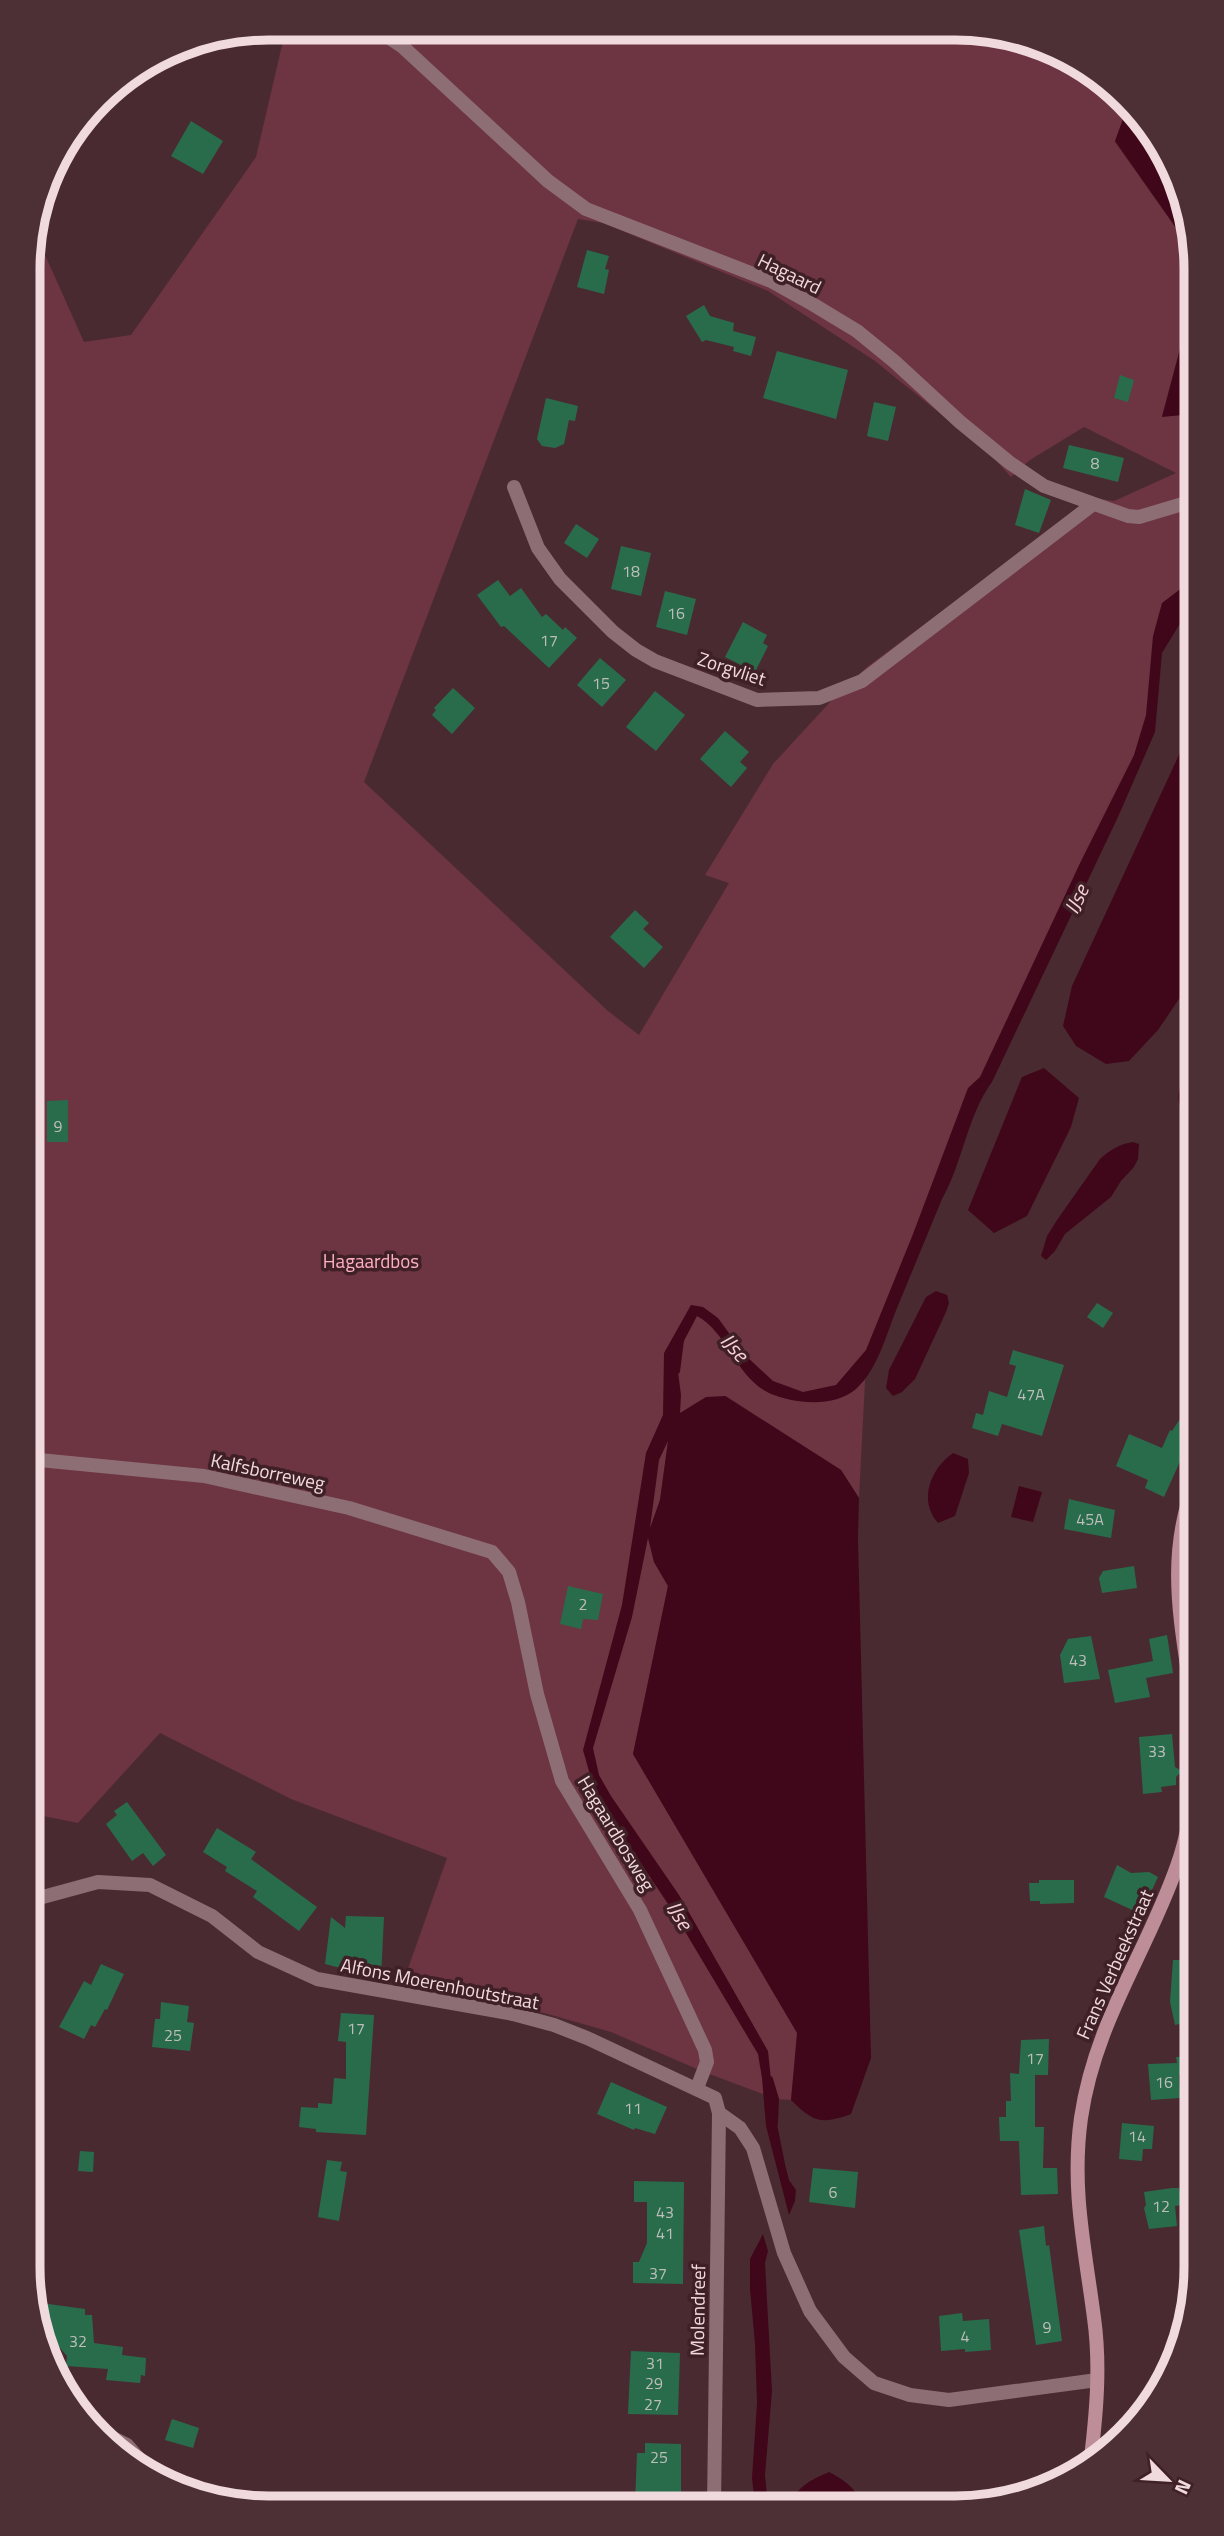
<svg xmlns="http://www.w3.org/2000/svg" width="1224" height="2536" font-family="'Titillium Web',sans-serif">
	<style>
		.green { fill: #6d3442; fill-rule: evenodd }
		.water { fill: #40071b; fill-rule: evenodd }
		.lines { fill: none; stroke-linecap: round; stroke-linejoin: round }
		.stream { stroke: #40071b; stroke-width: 6 }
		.building { fill: #296c4b }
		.minor { stroke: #8d6e74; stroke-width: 14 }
		.secondary { stroke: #bd8e97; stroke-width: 14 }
		.labels { text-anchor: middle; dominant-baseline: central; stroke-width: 7; stroke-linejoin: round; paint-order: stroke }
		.number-label { font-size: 16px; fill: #bebeb9 }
		.street-label { font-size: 19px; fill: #f0dade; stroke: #3f2027 }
		.park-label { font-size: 19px; fill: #ffb0c0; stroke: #3f2027 }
		.water-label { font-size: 21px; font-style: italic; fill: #f8cfd6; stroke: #3f2027 }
		.rim { fill: none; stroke: #f0dade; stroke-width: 9 }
	</style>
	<rect width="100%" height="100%" fill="#4a2a31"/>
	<path class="green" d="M 286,28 L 1002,33 L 1114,88 L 1127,108 L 1115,142 L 1193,252 L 1196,289 L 1162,416 L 1182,415 L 1196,410 L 1196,577 L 1192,580 L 1157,659 L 1147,739 L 953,1157 L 866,1362 L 859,1498 L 841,1470 L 726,1396 L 670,1428 L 660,1500 L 648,1537 L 654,1562 L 668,1586 L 633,1754 L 798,2033 L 791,2100 L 776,2099 L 704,2072 L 611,2032 L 548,2014 L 404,1980 L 447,1858 L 291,1799 L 160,1733 L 78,1823 L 28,1813 L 29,1509 L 43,1445 L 29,1444 L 30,247 L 42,248 L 84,342 L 131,335 L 256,157 ZM 578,219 L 603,223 L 768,291 L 875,361 L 989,453 L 1011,477 L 1030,460 L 1084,427 L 1176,473 L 1114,501 L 1094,498 L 867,667 L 831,701 L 773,764 L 705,875 L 729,883 L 639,1035 L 608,1011 L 364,782 Z"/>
	<g class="water">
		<polygon points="1127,108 1183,192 1193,252 1115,141"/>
		<polygon points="1196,289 1196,410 1182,415 1162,417"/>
		<path d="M 1196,577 L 1196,606 L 1184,617 L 1162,653 L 1155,732 L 1118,817 L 992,1082 C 967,1116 963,1162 942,1199 C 927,1235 912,1272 897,1308 C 886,1335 878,1369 856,1389 C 834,1408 794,1404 769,1393 C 736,1377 728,1333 697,1316 L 676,1356 L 681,1395 L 680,1413 L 706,1397 L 725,1396 L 841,1470 L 859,1498 L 858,1538 L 871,2058 L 851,2114 C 821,2125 813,2122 791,2100 L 797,2033 L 633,1754 L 668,1586 L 654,1562 L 648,1538 L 632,1617 L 593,1748 L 599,1775 L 611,1796 L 679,1895 L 768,2051 L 774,2109 L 785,2164 L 789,2180 L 796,2190 L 795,2201 L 789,2215 L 766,2126 L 762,2078 L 758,2054 L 674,1913 L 596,1796 L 583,1750 L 622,1605 L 646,1453 L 663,1415 L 664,1353 L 691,1305 L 703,1307 L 718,1318 L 745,1355 L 773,1381 L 803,1392 L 836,1385 L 866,1350 L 913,1234 L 968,1088 L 980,1077 L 1081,861 L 1134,755 L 1146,715 L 1153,636 L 1162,603 ZM 668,1441 L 660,1500 L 650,1528 L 659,1460 Z"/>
		<polygon points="1196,718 1196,974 1158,1030 1129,1061 1106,1064 1076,1046 1063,1026 1072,986"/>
		<path d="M 1196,1054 L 1196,1123 C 1164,1103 1183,1081 1196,1054 Z"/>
		<polygon points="1044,1068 1079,1098 1071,1127 1027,1216 994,1233 968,1210 1022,1077"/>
		<path d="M 1133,1142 L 1139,1144 L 1138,1159 L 1134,1167 L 1121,1181 L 1111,1197 L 1065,1234 L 1055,1251 L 1046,1260 L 1041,1256 L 1047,1236 L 1057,1220 L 1100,1159 C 1110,1150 1119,1144 1133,1142 Z"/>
		<polygon points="936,1291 947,1295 949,1303 946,1312 915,1379 902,1392 893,1396 886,1388 889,1370 926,1297"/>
		<path d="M 953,1453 L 968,1459 L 969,1473 L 955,1516 L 938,1523 C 918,1501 930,1469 953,1453 Z"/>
		<polygon points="1019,1486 1042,1492 1033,1522 1011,1517"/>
		<polygon points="763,2234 768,2251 765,2263 772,2391 765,2475 768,2507 755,2507 752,2478 757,2403 755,2344 750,2289 750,2259"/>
		<path d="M 829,2472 C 844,2480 859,2489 861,2508 L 791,2508 C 794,2487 811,2480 829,2472 Z"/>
	</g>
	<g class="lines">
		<g class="stream">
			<polyline points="677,1371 681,1340"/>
			<polyline points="770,2079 776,2099 775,2123"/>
		</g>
	</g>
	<g class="building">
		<polygon points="191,121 223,141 203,174 171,156"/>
		<polygon points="587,250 609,256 605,269 609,270 604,294 577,287"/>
		<polygon points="704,305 710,316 734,323 733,331 756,337 751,356 733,351 734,347 706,340 702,342 686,316"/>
		<polygon points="777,351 848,370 836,419 763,398"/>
		<polygon points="1120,375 1134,380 1128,402 1114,398"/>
		<polygon points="546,398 578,406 575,421 569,420 564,444 555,448 542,446 537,439"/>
		<polygon points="874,402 896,407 888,441 867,436"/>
		<polygon points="1069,445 1124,458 1118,482 1063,468"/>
		<polygon points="1025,489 1051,500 1039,533 1015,525"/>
		<polygon points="576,524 599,539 587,558 564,543"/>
		<polygon points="621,546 651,553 641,596 611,589"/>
		<polygon points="498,580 510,596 521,588 542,617 546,614 563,630 565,627 577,638 549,668 504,626 501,627 477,595"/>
		<polygon points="665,591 696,599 687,635 656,627"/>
		<polygon points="743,622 767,635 763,643 768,646 755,672 725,657"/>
		<polygon points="600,658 626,680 602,707 577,685"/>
		<polygon points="453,688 475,708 452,734 432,715 436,710 434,708"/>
		<polygon points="655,691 685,715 656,751 626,727"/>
		<polygon points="725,731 749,752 740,762 747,768 731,787 700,759"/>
		<polygon points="635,910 649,923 643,929 663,947 644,968 610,937"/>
		<polygon points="68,1100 68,1142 47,1142 47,1101"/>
		<polygon points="1097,1303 1113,1313 1103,1328 1087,1317"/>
		<polygon points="1013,1350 1064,1365 1042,1436 1002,1424 998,1436 972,1428 976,1413 983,1415 989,1391 1007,1397 1016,1366 1009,1364"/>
		<polygon points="1196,1395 1196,1426 1164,1497 1145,1488 1148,1480 1116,1466 1129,1434 1162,1448 1170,1430 1172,1431"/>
		<polygon points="1069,1499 1115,1510 1111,1538 1064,1529"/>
		<polygon points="1134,1566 1137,1588 1102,1593 1099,1578 1103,1571"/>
		<polygon points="568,1586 603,1594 598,1620 583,1619 581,1629 560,1624"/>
		<polygon points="1167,1635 1173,1673 1146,1678 1150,1697 1115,1703 1108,1670 1153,1661 1149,1639"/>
		<polygon points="1091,1636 1100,1679 1064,1683 1060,1655 1068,1639"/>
		<polygon points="1172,1734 1175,1767 1182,1771 1176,1777 1176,1785 1161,1787 1162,1792 1143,1794 1139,1737"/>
		<polygon points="127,1802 166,1855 153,1866 143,1853 132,1861 106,1824 117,1815 114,1811"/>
		<polygon points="217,1828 256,1852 251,1859 317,1907 299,1931 253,1897 257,1891 225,1871 227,1867 203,1852"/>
		<polygon points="1117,1865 1131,1873 1149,1872 1158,1877 1141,1914 1104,1897"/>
		<polygon points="1039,1880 1074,1880 1074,1903 1040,1904 1040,1901 1030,1901 1029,1883 1039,1883"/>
		<polygon points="346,1916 384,1917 381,1977 355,1976 356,1972 325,1964 331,1917 345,1928"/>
		<polygon points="1187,1922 1196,1922 1196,2020 1175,2025 1170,2002 1173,1960 1181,1960"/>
		<polygon points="101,1964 124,1974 107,2010 105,2009 95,2027 91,2025 84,2039 59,2027 84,1981 91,1985"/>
		<polygon points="161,2002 189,2006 187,2022 194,2023 190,2051 152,2047 155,2019 160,2019"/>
		<polygon points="341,2013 374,2015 366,2135 316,2132 316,2129 299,2127 301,2107 318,2108 318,2103 332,2104 334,2078 346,2079 346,2042 338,2041"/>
		<polygon points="1049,2039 1048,2075 1035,2075 1035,2127 1044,2127 1043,2168 1057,2168 1058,2194 1021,2195 1019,2141 1000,2141 999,2117 1006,2117 1006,2101 1011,2101 1010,2073 1019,2074 1021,2040"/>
		<polygon points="1196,2056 1196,2074 1179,2075 1180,2098 1151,2100 1148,2064 1177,2063 1176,2057"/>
		<polygon points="611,2082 667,2107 655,2134 635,2128 634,2130 597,2114"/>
		<polygon points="1122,2123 1154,2126 1152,2149 1143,2149 1142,2161 1119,2159"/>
		<polygon points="80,2151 94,2152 93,2172 78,2171"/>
		<polygon points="327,2160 342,2162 340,2171 347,2172 339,2221 318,2217"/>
		<polygon points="813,2168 858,2172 855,2208 809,2202"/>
		<polygon points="634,2181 684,2182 683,2284 633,2283 633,2262 639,2262 647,2243 647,2202 634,2202"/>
		<polygon points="1172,2188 1179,2188 1182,2205 1175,2206 1177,2226 1149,2229 1144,2208 1146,2205 1144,2192"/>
		<polygon points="1044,2226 1046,2246 1049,2245 1062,2341 1036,2345 1019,2230"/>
		<polygon points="34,2302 85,2309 85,2315 92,2315 94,2343 123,2347 122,2355 146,2358 145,2376 141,2375 140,2383 106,2380 108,2369 66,2366 67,2356 47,2333 41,2344"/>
		<polygon points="962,2313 963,2321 989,2319 991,2350 965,2352 965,2349 941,2351 939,2316"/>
		<polygon points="631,2351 680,2353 678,2415 628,2414"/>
		<polygon points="172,2419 199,2428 193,2448 165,2440"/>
		<polygon points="645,2443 681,2444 681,2507 637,2507 635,2504 637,2453 645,2453"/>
	</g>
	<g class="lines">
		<g class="minor">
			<polyline points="376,29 403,47 548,181 586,209 771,281 814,305 857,331 895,362 960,422 1010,463 1044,486 1128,516 1139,517 1196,500"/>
			<polyline points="514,487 538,548 560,579 613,632 636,650 655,661 757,700 819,698 862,681 1092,505"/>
			<polyline points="29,1459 204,1476 349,1508 492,1552 509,1572 518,1602 537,1694 562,1781 640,1910 705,2050 707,2062 697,2088"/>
			<polyline points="28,1901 98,1882 150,1885 212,1916 258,1952 317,1979 513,2014 554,2025 587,2038 715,2098 719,2113 714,2507"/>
			<polyline points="719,2113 740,2128 753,2148 784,2253 810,2311 844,2357 874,2383 910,2395 949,2400 1097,2380"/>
			<polyline points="99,2431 127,2445 153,2475"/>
		</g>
		<g class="secondary">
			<path d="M 1196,1735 C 1188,1644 1160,1569 1196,1479"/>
			<path d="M 1090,2466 C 1096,2417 1101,2367 1094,2318 C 1085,2248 1071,2189 1081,2118 C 1095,2022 1146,1954 1177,1866 C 1188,1836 1192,1804 1196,1773"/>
		</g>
	</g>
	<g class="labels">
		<g class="number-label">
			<text x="1095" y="463">8</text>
			<text x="631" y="571">18</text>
			<text x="676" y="613">16</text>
			<text x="549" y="640">17</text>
			<text x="601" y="683">15</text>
			<text x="58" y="1126">9</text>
			<text x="1031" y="1394">47A</text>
			<text x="1090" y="1519">45A</text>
			<text x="583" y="1604">2</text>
			<text x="1078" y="1660">43</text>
			<text x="1157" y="1751">33</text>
			<text x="356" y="2028">17</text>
			<text x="173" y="2035">25</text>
			<text x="1035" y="2058">17</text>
			<text x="1164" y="2082">16</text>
			<text x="633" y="2108">11</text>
			<text x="1137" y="2136">14</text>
			<text x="833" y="2192">6</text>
			<text x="1161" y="2206">12</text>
			<text x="665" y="2212">43</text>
			<text x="665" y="2233">41</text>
			<text x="658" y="2273">37</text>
			<text x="1047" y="2327">9</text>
			<text x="965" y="2336">4</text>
			<text x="78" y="2341">32</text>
			<text x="655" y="2363">31</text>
			<text x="654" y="2383">29</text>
			<text x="653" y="2404">27</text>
			<text x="659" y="2457">25</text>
		</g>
		<g class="street-label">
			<text transform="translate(790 273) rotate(26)">Hagaard</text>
			<text transform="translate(732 668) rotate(18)">Zorgvliet</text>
			<text transform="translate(268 1471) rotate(12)">Kalfsborreweg</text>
			<text transform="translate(617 1833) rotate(59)">Hagaardbosweg</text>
			<text transform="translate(1114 1964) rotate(-66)">Frans Verbeekstraat</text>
			<text transform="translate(440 1983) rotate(11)">Alfons Moerenhoutstraat</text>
			<text transform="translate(697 2310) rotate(-89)">Molendreef</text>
		</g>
		<g class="park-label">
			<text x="371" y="1260">Hagaardbos</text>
		</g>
		<g class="water-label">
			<text transform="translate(1076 899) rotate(-65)">IJse</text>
			<text transform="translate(735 1347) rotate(48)">IJse</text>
			<text transform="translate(680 1915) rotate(59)">IJse</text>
		</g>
	</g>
	<path d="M0 0H1224V2536H0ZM269 40H955A229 229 0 0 1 1184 269V2267A229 229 0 0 1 955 2496H269A229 229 0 0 1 40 2267V269A229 229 0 0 1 269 40Z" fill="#4d2f36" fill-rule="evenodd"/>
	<path class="rim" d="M269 40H955A229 229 0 0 1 1184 269V2267A229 229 0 0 1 955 2496H269A229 229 0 0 1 40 2267V269A229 229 0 0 1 269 40Z"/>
	<g transform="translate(1168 2480) rotate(115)" stroke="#3f2027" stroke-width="5" paint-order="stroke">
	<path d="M0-5L12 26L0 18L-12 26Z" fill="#f0dade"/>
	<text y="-10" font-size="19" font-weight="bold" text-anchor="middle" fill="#f0dade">N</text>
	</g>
</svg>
